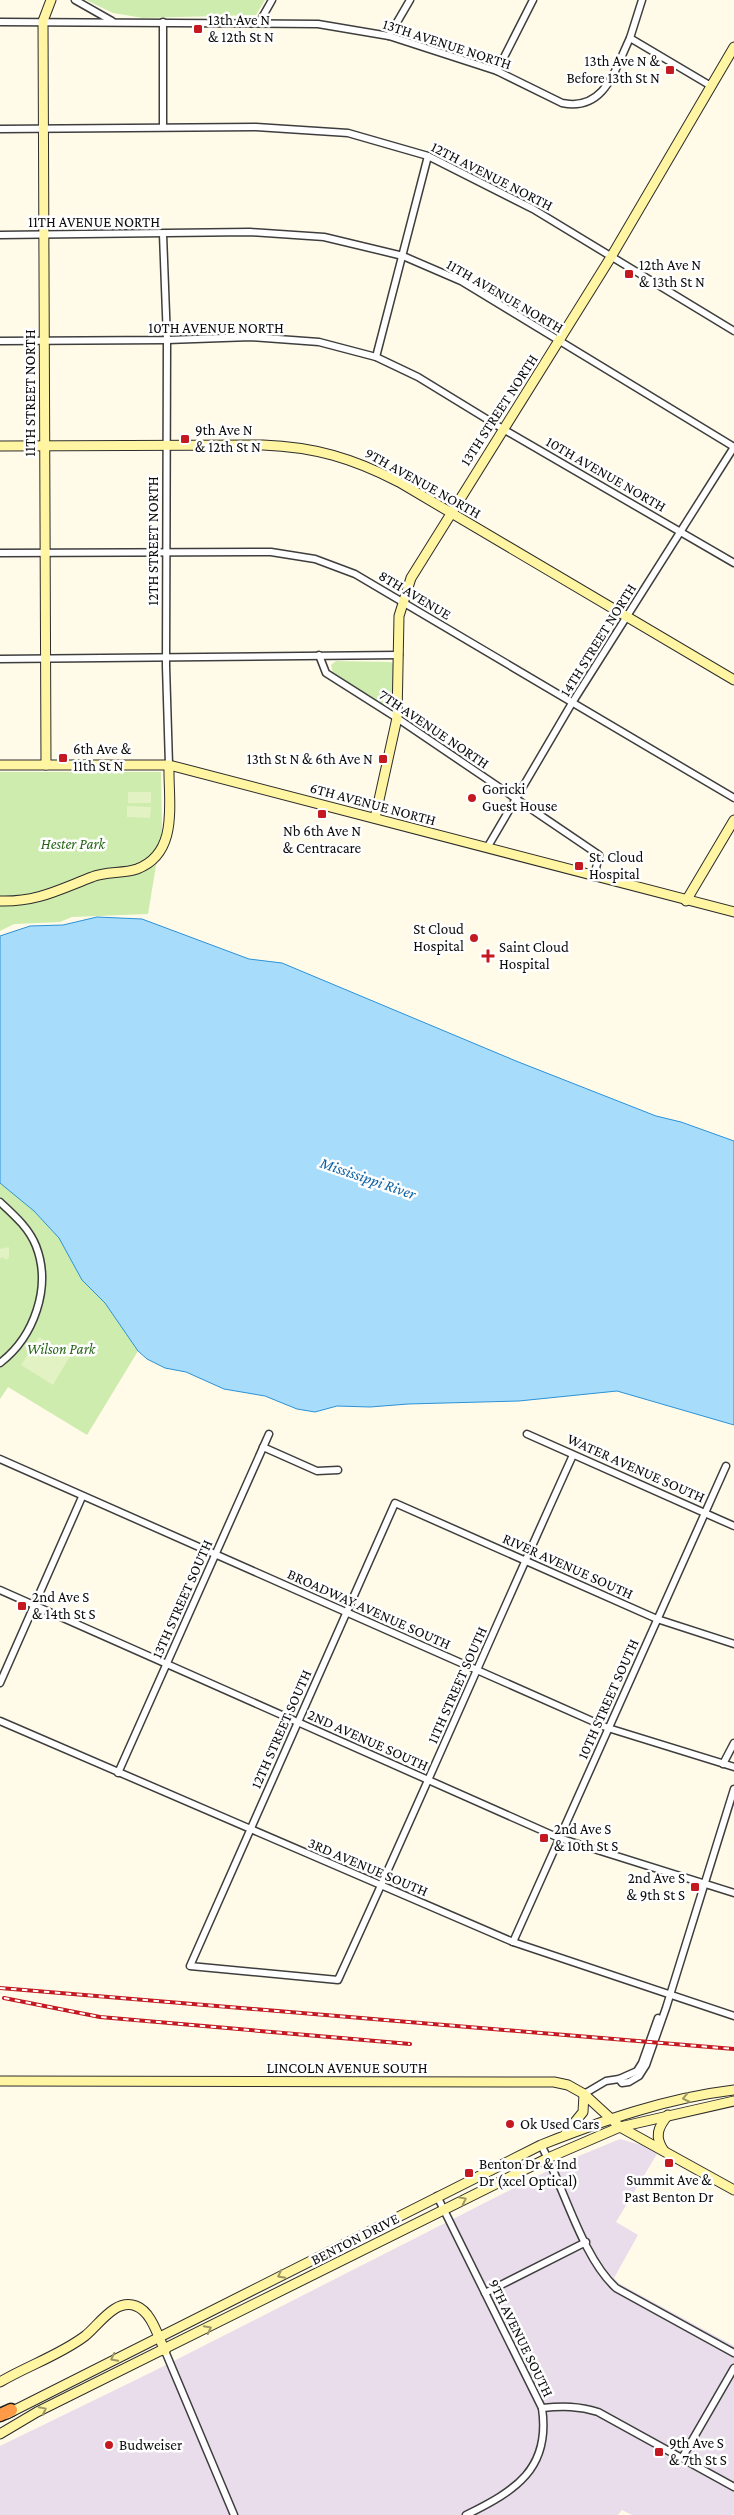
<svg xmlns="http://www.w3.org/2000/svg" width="734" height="2515" font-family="'Crimson Pro',serif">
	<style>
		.industrial { fill: #e9ddeb }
		.green { fill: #cfecaf }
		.pitch { fill: #e2f2c2 }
		.water { fill: #a8dcfb; stroke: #2a92d8 }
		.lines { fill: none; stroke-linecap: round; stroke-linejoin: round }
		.street-casing { stroke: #3e3e3e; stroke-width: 9 }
		.secondary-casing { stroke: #2d2d2d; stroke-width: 11 }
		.highway-casing { stroke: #1c1c1c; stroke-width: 15 }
		.street { stroke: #fff; stroke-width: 6 }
		.secondary { stroke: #fff5a3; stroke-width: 9 }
		.highway { stroke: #ff9b46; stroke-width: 12 }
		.rail-casing { stroke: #c41921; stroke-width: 4 }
		.rail { stroke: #fff; stroke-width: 2; stroke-dasharray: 5.5; stroke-linecap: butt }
		.oneway { stroke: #9d9766 }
		.poi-dot { fill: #c41921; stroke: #fff; stroke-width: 2 }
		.labels { text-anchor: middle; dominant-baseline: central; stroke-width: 5; stroke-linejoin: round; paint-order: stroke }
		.poi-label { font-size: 15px; fill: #0b0b0b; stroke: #fff; text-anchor: start }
		.street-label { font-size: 15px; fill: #0b0b0b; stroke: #fff }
		.park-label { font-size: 15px; font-style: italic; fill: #276617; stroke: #fff }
		.water-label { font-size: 16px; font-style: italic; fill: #0c62a5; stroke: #fff }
	</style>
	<rect width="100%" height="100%" fill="#fffbe8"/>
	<polygon class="industrial" points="620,2139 641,2145 657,2154 616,2222 638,2235 614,2278 620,2284 734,2346 734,2514 732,2515 632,2515 622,2510 618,2515 0,2515 0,2446 152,2372 569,2160"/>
	<g class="green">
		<polygon points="86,0 265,0 256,15 143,18 113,13"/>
		<polygon points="336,661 391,662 394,665 393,701 385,705 333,673 331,665"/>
		<polygon points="0,772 161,772 162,829 148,914 72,917 60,922 14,924 0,931"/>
		<polygon points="0,1183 34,1211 59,1238 82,1280 105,1303 138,1351 87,1435 8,1387 0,1399"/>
	</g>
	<g class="pitch">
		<rect x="128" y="792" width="23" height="11"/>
		<polygon points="127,806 151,807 150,818 127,817"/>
		<polygon points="9,1247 9,1257 7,1260 2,1257 0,1259 0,1249"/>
		<polygon points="39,1337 70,1356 53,1385 21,1365"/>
	</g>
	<polygon class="water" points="97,917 142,919 249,959 282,963 516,1061 656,1116 681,1122 734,1141 734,1425 617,1391 519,1401 408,1404 370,1407 337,1406 315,1412 297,1409 265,1396 224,1389 186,1372 165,1368 147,1359 138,1351 105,1303 82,1280 59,1238 34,1211 0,1183 0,936 30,926 63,925"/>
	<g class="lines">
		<defs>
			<g id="street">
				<polyline points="75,0 112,21"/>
				<path d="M 0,22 L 318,24 L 389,36 L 497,71 L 562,103 C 605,112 615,69 630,38 L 711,86"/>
				<polyline points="163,22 163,127"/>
				<polyline points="259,23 272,0"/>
				<polyline points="389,36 410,0"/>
				<polyline points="630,38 642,0"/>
				<polyline points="497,71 533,0"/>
				<polyline points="0,129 256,127 348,133 428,156 533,209 734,331"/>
				<polyline points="163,234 167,340 166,666 169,765"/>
				<polyline points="0,235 250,232 324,237 403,256 461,281 734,447 572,703 487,848"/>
				<polyline points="0,341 167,340 251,337 319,342 376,357 418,377 503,429 734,563"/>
				<polyline points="376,357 428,156"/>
				<polyline points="0,553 271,552 315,559 355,574 734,798"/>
				<polyline points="319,655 326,673 397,718 599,855 594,877"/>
				<polyline points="0,659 399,655"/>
				<path d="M 0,1202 C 14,1215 29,1228 36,1246 C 52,1287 34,1337 0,1363"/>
				<polyline points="527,1434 734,1526"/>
				<polyline points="263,1447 317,1471 338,1470"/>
				<path d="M 573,1455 C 494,1629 418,1806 338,1980 L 190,1966 L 395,1503 L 657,1619 L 734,1644"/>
				<polyline points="0,1459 608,1728 734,1767"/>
				<polyline points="0,1590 559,1838 734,1893"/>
				<polyline points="0,1683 82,1497"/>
				<polyline points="0,1721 513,1942 734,2016"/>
				<polyline points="723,1764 734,1743"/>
				<polyline points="118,1773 269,1434"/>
				<polyline points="513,1942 726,1466"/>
				<polyline points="619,2079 622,2083 629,2082 639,2076 646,2065 666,2008 734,1789"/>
				<polyline points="584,2094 606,2081 619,2079 637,2071 642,2063 658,2018"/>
				<path d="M 541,2145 C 564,2187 582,2257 616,2288 L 734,2353"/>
				<path d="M 437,2196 L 542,2408 C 551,2469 515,2491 466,2515"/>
				<polyline points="485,2293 586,2242"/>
				<polyline points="165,2351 234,2515"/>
				<path d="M 542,2408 C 563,2406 579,2406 598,2412 L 734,2487"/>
				<polyline points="682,2458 734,2368"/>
			</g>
			<g id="secondary">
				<path d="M 0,446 L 263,445 C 315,447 352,458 399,482 L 734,680"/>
				<polyline points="0,765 169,765 734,912"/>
				<polyline points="46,765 43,21 51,0"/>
				<polyline points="375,818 397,718 399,616 411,578 611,257 734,47"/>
				<path d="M 0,901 C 37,902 58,890 92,877 C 106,871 122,874 137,869 C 180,853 168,801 169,765"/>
				<polyline points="686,901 734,820"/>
				<polyline points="0,2081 554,2082 568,2085 584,2094 620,2127 734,2190"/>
				<polyline points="566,2133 583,2112 584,2094"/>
				<path d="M 664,2151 C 654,2137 658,2127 668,2115"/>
				<path d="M 0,2382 C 27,2366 60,2355 85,2336 C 99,2325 115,2298 136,2306 C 152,2312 158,2337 165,2351"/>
				<path d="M 7,2414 L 541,2145 C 604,2120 667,2098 734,2090"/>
				<polyline points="0,2434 37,2412 548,2158 620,2127 734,2101"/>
			</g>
			<polyline id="highway" points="0,2415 11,2410"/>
		</defs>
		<use href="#street" class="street-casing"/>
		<use href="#secondary" class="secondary-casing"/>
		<use href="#highway" class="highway-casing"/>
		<use href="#street" class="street"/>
		<use href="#secondary" class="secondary"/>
		<use href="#highway" class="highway"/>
		<defs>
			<g id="rail">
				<polyline points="0,1988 734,2049"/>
				<polyline points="4,1998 100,2017 410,2044"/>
			</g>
		</defs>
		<use href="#rail" class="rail-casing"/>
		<use href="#rail" class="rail"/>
	</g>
	<defs><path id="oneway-chevron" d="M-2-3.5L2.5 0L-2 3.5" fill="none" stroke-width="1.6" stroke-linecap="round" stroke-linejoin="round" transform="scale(1.25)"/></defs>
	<g class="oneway">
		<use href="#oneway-chevron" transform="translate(686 2098) rotate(168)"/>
		<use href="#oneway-chevron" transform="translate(463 2200) rotate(-26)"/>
		<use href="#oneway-chevron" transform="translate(281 2275) rotate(153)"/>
		<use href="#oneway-chevron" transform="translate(208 2329) rotate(-27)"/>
		<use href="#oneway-chevron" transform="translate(114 2358) rotate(153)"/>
		<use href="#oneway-chevron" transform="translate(43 2410) rotate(-26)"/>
	</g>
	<g class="poi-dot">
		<rect x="193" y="24" width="10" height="10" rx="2.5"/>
		<rect x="665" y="65" width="10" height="10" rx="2.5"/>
		<rect x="624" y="269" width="10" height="10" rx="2.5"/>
		<rect x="180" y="434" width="10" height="10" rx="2.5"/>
		<rect x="58" y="753" width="10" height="10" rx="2.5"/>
		<rect x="378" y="754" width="10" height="10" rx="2.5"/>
		<circle cx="472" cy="798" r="5"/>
		<rect x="317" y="809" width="10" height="10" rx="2.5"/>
		<rect x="574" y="861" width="10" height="10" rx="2.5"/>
		<circle cx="474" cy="938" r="5"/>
		<path d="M485.5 948.5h5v5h5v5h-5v5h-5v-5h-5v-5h5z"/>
		<rect x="17" y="1601" width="10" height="10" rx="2.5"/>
		<rect x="539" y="1833" width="10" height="10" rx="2.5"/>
		<rect x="690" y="1882" width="10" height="10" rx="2.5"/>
		<circle cx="510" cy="2124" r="5"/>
		<rect x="664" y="2158" width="10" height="10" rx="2.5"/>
		<rect x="464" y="2168" width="10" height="10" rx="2.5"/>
		<circle cx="109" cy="2445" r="5"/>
		<rect x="654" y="2447" width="10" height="10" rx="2.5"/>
	</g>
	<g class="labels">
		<g class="poi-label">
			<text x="208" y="20">13th Ave N<tspan x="208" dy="17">&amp; 12th St N</tspan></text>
			<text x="660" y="61" text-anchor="end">13th Ave N &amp;<tspan x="660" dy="17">Before 13th St N</tspan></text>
			<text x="639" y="265">12th Ave N<tspan x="639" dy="17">&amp; 13th St N</tspan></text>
			<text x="195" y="430">9th Ave N<tspan x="195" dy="17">&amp; 12th St N</tspan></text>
			<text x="73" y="749">6th Ave &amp;<tspan x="73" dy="17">11th St N</tspan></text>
			<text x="373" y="759" text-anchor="end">13th St N &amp; 6th Ave N</text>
			<text x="482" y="789">Goricki<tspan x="482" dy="17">Guest House</tspan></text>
			<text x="322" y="831" text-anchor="middle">Nb 6th Ave N<tspan x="322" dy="17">&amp; Centracare</tspan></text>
			<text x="589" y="857">St. Cloud<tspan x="589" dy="17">Hospital</tspan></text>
			<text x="464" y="929" text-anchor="end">St Cloud<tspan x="464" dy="17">Hospital</tspan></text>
			<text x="499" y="947">Saint Cloud<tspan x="499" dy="17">Hospital</tspan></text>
			<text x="32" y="1597">2nd Ave S<tspan x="32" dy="17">&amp; 14th St S</tspan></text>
			<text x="554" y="1829">2nd Ave S<tspan x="554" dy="17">&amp; 10th St S</tspan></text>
			<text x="685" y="1878" text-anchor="end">2nd Ave S<tspan x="685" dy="17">&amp; 9th St S</tspan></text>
			<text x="520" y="2124">Ok Used Cars</text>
			<text x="479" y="2164">Benton Dr &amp; Ind<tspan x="479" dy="17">Dr (xcel Optical)</tspan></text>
			<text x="669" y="2180" text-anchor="middle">Summit Ave &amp;<tspan x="669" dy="17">Past Benton Dr</tspan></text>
			<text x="669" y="2443">9th Ave S<tspan x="669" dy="17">&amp; 7th St S</tspan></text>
			<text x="119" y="2445">Budweiser</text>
		</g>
		<g class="street-label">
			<text transform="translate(447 44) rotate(18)">13TH AVENUE NORTH</text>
			<text transform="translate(492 176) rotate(27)">12TH AVENUE NORTH</text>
			<text x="94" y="222">11TH AVENUE NORTH</text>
			<text transform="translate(505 296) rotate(30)">11TH AVENUE NORTH</text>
			<text x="216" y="328">10TH AVENUE NORTH</text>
			<text transform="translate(30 393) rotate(-90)">11TH STREET NORTH</text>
			<text transform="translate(499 410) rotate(-57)">13TH STREET NORTH</text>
			<text transform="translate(606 474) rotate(30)">10TH AVENUE NORTH</text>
			<text transform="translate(423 483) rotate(29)">9TH AVENUE NORTH</text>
			<text transform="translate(153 541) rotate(-90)">12TH STREET NORTH</text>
			<text transform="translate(415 595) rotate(31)">8TH AVENUE</text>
			<text transform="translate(598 640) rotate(-58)">14TH STREET NORTH</text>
			<text transform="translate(434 729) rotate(34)">7TH AVENUE NORTH</text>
			<text transform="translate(373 804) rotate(15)">6TH AVENUE NORTH</text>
			<text transform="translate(636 1468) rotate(24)">WATER AVENUE SOUTH</text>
			<text transform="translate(568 1566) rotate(24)">RIVER AVENUE SOUTH</text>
			<text transform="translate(182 1599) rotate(-66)">13TH STREET SOUTH</text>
			<text transform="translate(369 1609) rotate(24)">BROADWAY AVENUE SOUTH</text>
			<text transform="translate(457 1685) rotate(-66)">11TH STREET SOUTH</text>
			<text transform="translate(608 1699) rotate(-66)">10TH STREET SOUTH</text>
			<text transform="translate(281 1729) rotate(-66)">12TH STREET SOUTH</text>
			<text transform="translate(368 1740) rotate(24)">2ND AVENUE SOUTH</text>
			<text transform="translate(368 1867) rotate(23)">3RD AVENUE SOUTH</text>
			<text x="347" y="2068">LINCOLN AVENUE SOUTH</text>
			<text transform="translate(355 2239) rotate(-27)">BENTON DRIVE</text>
			<text transform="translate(521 2338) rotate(64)">9TH AVENUE SOUTH</text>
		</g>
		<g class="park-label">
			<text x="73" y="844">Hester Park</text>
			<text x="61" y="1349">Wilson Park</text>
		</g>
		<g class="water-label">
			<text transform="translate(368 1178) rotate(19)">Mississippi River</text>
		</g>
	</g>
</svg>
